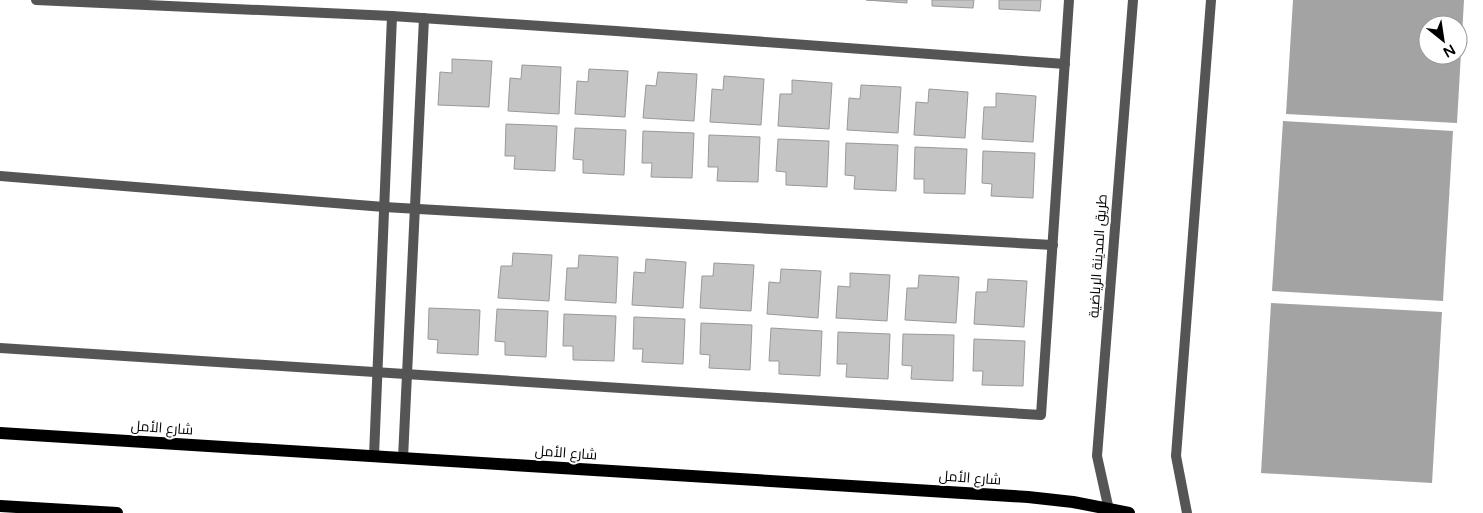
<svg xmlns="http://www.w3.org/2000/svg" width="1483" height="513" font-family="'Varela Round',Cairo,sans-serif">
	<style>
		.water { fill: #a3a3a3; fill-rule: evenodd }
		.building { fill: #c4c4c4; stroke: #999 }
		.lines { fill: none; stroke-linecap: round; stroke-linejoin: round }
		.minor { stroke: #555; stroke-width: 10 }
		.tertiary { stroke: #555; stroke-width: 10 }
		.primary { stroke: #000; stroke-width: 12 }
		.labels { text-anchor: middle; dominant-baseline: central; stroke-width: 4; stroke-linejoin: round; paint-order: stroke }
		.street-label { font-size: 14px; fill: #000; stroke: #fff }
	</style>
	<rect width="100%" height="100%" fill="#fff"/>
	<g class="water">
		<path d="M 1293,0 L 1464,0 L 1457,123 L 1286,114 ZM 1428,25 L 1458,25 L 1458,55 L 1428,55 Z"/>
		<polygon points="1283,121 1453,131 1443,301 1272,291"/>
		<polygon points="1271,303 1442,312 1432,483 1261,473"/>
	</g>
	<g class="building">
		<polygon points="866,0 907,0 907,3"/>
		<polygon points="932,0 974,0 973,8 932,6"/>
		<polygon points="999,0 1041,0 1040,11 999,9"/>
		<polygon points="452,59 492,61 489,107 438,105 440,72 452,73"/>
		<polygon points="522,65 561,67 559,114 508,111 510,78 521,79"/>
		<polygon points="589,69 628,71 625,117 575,114 577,81 588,82"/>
		<polygon points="658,72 697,74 694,121 643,118 646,85 656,86"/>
		<polygon points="724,76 764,79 761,125 710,122 712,89 723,90"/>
		<polygon points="792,80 832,83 829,129 778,126 780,94 792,94"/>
		<polygon points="861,85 901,87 898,133 847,130 849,98 860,99"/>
		<polygon points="929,89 968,92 965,138 914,135 916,102 928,103"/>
		<polygon points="996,93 1036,96 1033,142 982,139 984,107 996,107"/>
		<polygon points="506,124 557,126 555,171 514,169 515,156 505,156"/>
		<polygon points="575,128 626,130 624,175 583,173 583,160 573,159"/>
		<polygon points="643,131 694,133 692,178 651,177 652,163 642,163"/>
		<polygon points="709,135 760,137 758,182 717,181 718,167 708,167"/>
		<polygon points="778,139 829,141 827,187 786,185 786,172 776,171"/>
		<polygon points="846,143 898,145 896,191 854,189 855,176 845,175"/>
		<polygon points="915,147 967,149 965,194 924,193 924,179 914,179"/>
		<polygon points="983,151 1035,153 1033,198 991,196 992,184 982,183"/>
		<polygon points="513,253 552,255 549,301 498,298 501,266 512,266"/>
		<polygon points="579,255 618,257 616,303 565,300 567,268 578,268"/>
		<polygon points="646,259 686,262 683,308 632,305 634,272 645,273"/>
		<polygon points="714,263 754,265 751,311 700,308 702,276 713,276"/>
		<polygon points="781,269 821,271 818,318 767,314 769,282 780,283"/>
		<polygon points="850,273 890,275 887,321 836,318 838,286 850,287"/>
		<polygon points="919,275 959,277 956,323 905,320 907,288 918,288"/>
		<polygon points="988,279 1027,281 1024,327 974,324 976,292 987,292"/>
		<polygon points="429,308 480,310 478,355 437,353 438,340 428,339"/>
		<polygon points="497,309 548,311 546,357 505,355 505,342 495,341"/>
		<polygon points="564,314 616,316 614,361 573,360 573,346 563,346"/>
		<polygon points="634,317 685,319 683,364 642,362 643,349 633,349"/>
		<polygon points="701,323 752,325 750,370 709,368 710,355 700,354"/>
		<polygon points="771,328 822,331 820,376 779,374 779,361 769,361"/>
		<polygon points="838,332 890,334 888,379 846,377 847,364 837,364"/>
		<polygon points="903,334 954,335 953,381 911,379 912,366 902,365"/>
		<polygon points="974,339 1025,341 1023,386 982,385 983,371 973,371"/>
	</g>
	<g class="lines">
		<g class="minor">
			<polyline points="36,0 392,16 616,31 1065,64"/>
			<polyline points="0,176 384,207 1053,245"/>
			<polyline points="0,348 1041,415 1069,0"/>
			<polyline points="374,456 392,16"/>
			<polyline points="403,458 424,18"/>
		</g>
		<g class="tertiary">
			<polyline points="1109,510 1097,456 1133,0"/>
			<polyline points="1187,513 1176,456 1211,0"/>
		</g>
		<g class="primary">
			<polyline points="0,433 1028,497 1073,502 1129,513"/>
			<polyline points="0,506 117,513"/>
		</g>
	</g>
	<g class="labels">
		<g class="street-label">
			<text transform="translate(1098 256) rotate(-86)">طريق المدينة الرياضية</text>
			<text transform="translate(162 428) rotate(4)">شارع الأمل</text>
			<text transform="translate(566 453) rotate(4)">شارع الأمل</text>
			<text transform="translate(970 478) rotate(4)">شارع الأمل</text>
		</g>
	</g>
	<g transform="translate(1443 40) rotate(150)"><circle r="24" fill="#ffffff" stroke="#999999"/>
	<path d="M0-4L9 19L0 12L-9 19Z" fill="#000000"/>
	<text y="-8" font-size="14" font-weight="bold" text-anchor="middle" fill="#000000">N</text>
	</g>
</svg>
